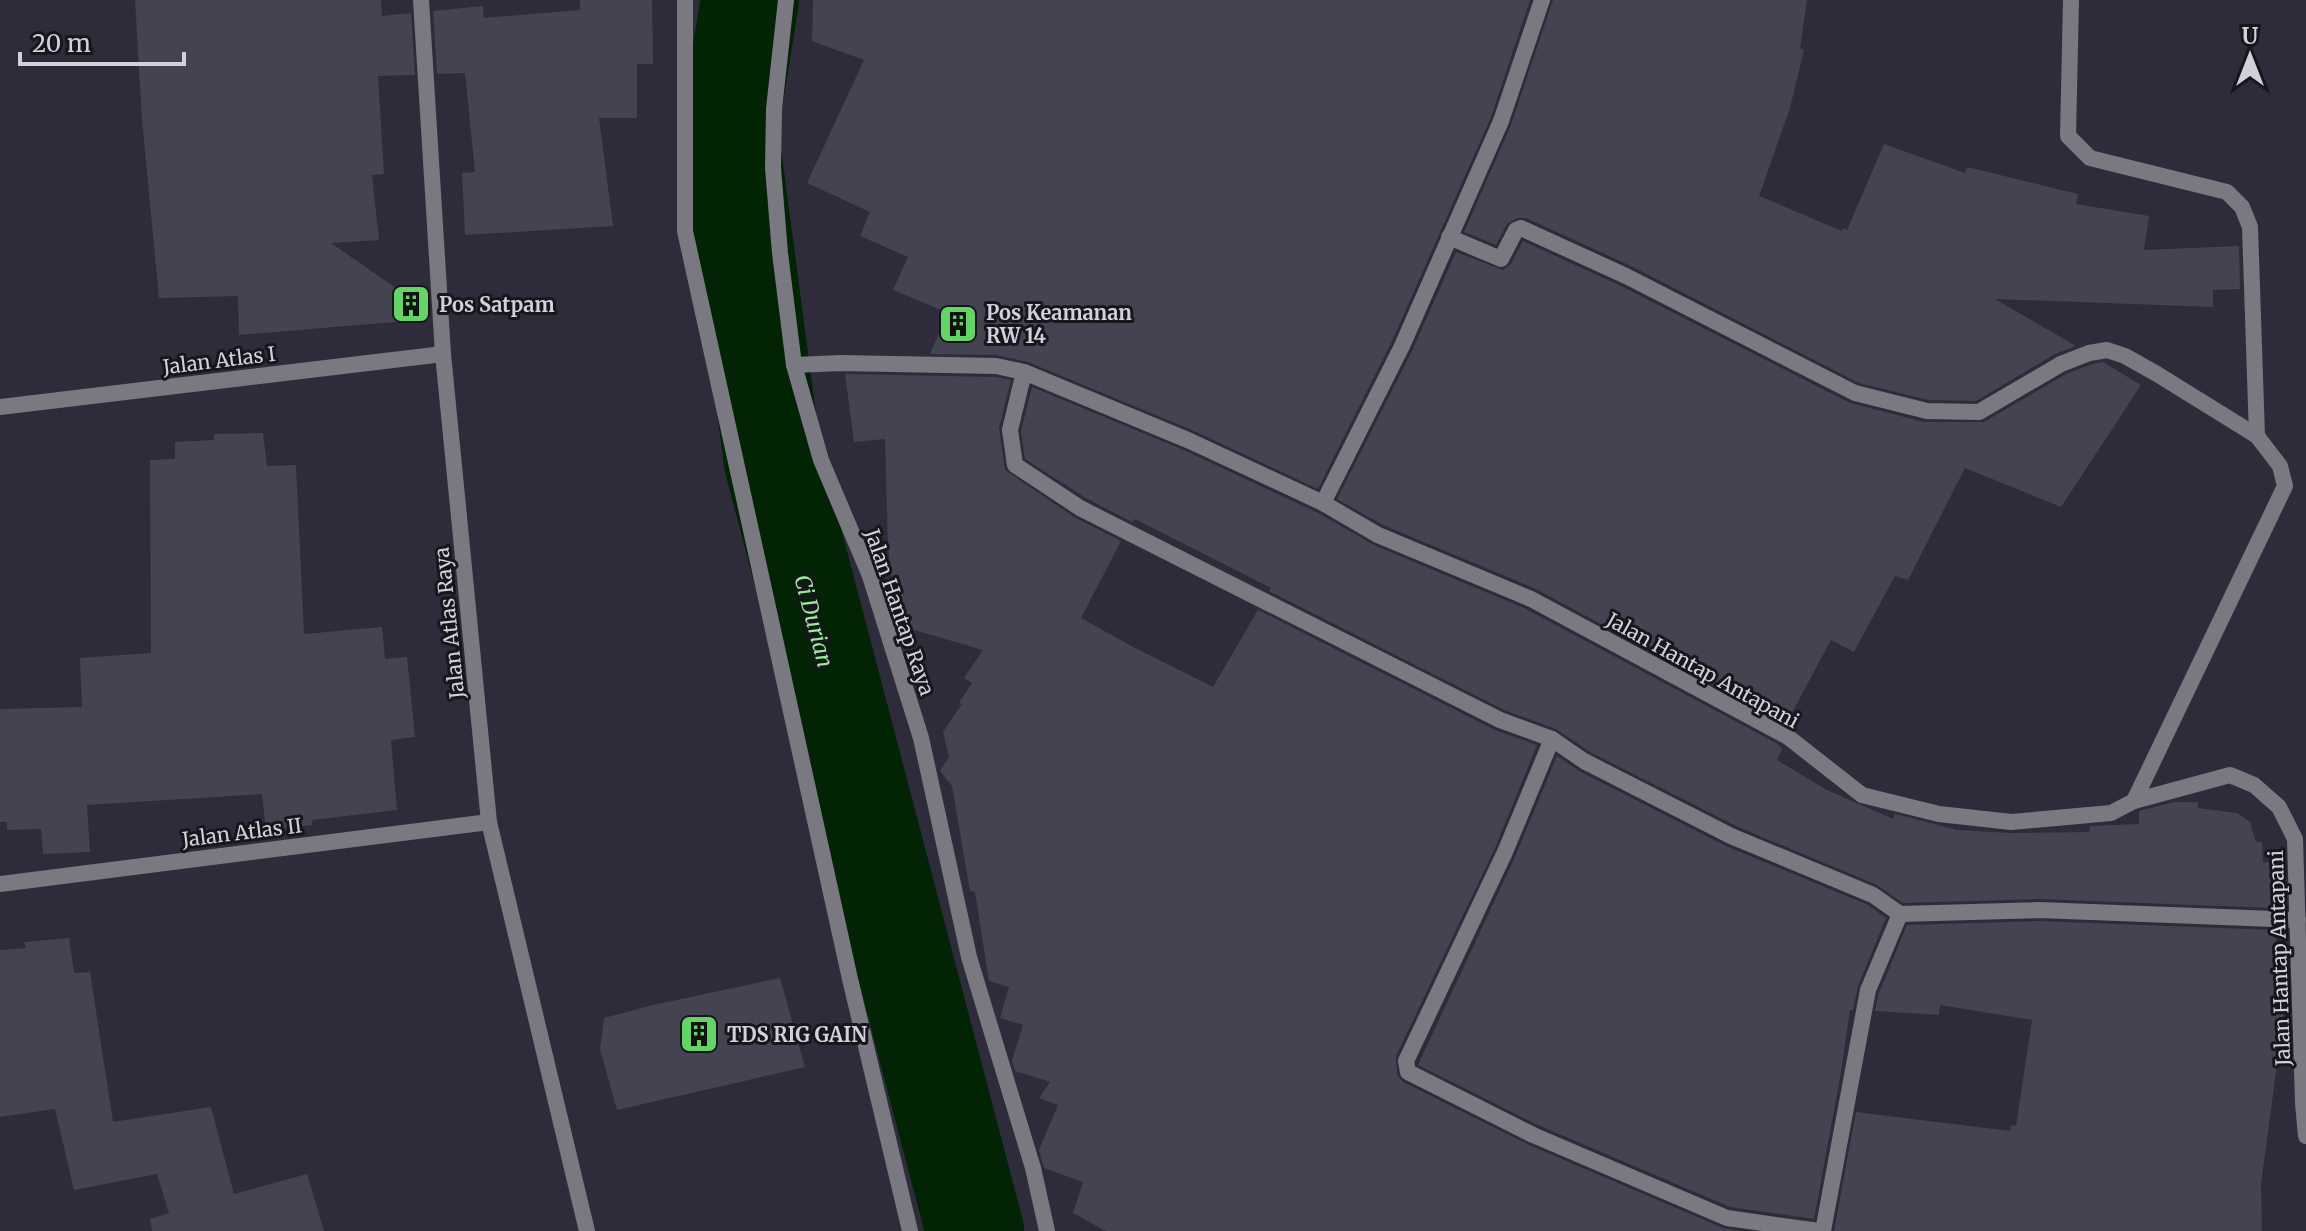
<svg xmlns="http://www.w3.org/2000/svg" width="2306" height="1231" font-family="Merriweather,serif">
	<style>
		.lines { fill: none; stroke-linecap: round; stroke-linejoin: round }
		.river { stroke: #022304; stroke-width: 98 }
		.building { fill: #444352 }
		.minor { stroke: #7a7981; stroke-width: 16 }
		.labels { text-anchor: middle; dominant-baseline: central; stroke-width: 6; stroke-linejoin: round; paint-order: stroke }
		.poi-label { font-size: 20px; font-weight: bold; fill: #d2d1db; stroke: #16161c; text-anchor: start }
		.street-label { font-size: 20px; fill: #d2d1db; stroke: #16161c }
		.water-label { font-size: 22px; font-style: italic; fill: #97ec95; stroke: #16161c }
	</style>
	<rect width="100%" height="100%" fill="#2e2c3a"/>
	<g class="lines">
		<polyline class="river" points="750,0 729,129 773,462 975,1231"/>
	</g>
	<g class="building">
		<polygon points="135,0 381,0 382,16 411,13 415,75 378,76 384,174 372,175 379,240 331,243 429,311 430,319 239,335 238,296 159,298 142,120"/>
		<polygon points="580,0 652,0 653,64 637,64 637,118 599,118 613,226 465,235 462,173 475,172 465,73 437,74 433,11 483,6 484,18 580,10"/>
		<polygon points="813,0 1530,0 1491,117 1392,341 1318,489 1194,431 1028,362 996,355 930,354 948,313 893,290 908,257 860,236 870,212 807,183 864,60 812,41"/>
		<polygon points="1553,0 1807,0 1800,48 1804,50 1790,108 1759,196 1842,231 1843,228 1847,230 1884,144 1965,173 1967,167 2078,194 2076,204 2149,216 2144,250 2239,246 2240,289 2213,290 2213,307 1995,299 2076,346 2055,354 1976,401 1928,400 1859,383 1631,266 1526,218 1517,218 1507,224 1496,245 1464,232 1511,125"/>
		<polygon points="1523,241 1621,286 1850,403 1924,422 1984,422 2066,374 2092,364 2103,362 2141,385 2061,507 1965,468 1908,580 1895,576 1854,652 1831,640 1786,724 1536,589 1383,525 1337,499 1412,351 1456,252 1503,270 1511,264"/>
		<polygon points="845,374 995,377 1011,380 999,428 1005,470 1074,517 1121,541 1081,618 1135,648 1213,687 1258,610 1495,730 1537,745 1495,848 1396,1056 1397,1075 1403,1082 1529,1145 1723,1228 1740,1231 1106,1231 1073,1213 1083,1182 1044,1168 1039,1150 1058,1105 1039,1098 1050,1082 1015,1071 1012,1060 1023,1025 1000,1018 1009,987 989,981 975,892 970,891 952,786 940,771 949,757 943,732 962,704 959,703 972,683 964,678 983,650 897,625 888,547 885,439 854,442"/>
		<polygon points="1032,387 1186,451 1318,513 1374,545 1526,609 1776,743 1782,749 1777,760 1827,790 1893,819 1895,814 1958,830 2010,833 2089,832 2090,826 2139,824 2139,811 2174,802 2198,802 2198,808 2237,813 2250,822 2256,842 2262,842 2263,862 2270,862 2272,908 2039,899 1903,903 1877,885 1736,826 1590,752 1556,729 1504,710 1269,591 1271,588 1135,519 1132,522 1086,498 1025,459 1021,431"/>
		<polygon points="263,433 267,466 296,465 304,634 382,627 385,659 407,657 415,737 391,740 397,810 312,820 312,825 266,830 262,794 87,805 90,852 43,854 41,829 7,830 7,822 0,822 0,709 82,707 80,658 151,653 150,460 175,459 175,442 214,440 214,434"/>
		<polygon points="1557,756 1579,771 1726,846 1868,905 1886,918 1858,986 1853,1010 1850,1010 1841,1072 1814,1219 1730,1207 1538,1125 1418,1065 1515,857"/>
		<polygon points="2039,921 2273,930 2273,933 2276,933 2274,1004 2285,1005 2261,1184 2262,1231 1834,1231 1856,1112 2010,1131 2011,1125 2016,1126 2032,1020 1940,1005 1939,1015 1875,1011 1879,993 1907,925"/>
		<polygon points="69,938 74,973 90,972 113,1122 211,1107 234,1194 307,1174 324,1231 152,1231 150,1219 169,1213 157,1174 74,1190 55,1109 0,1117 0,950 26,948 24,942"/>
		<polygon points="780,978 805,1067 617,1110 600,1049 604,1018 653,1005"/>
	</g>
	<g class="lines">
		<g class="minor">
			<polyline points="421,0 443,354 489,822 587,1231"/>
			<polyline points="685,0 685,231 850,979 910,1231"/>
			<polyline points="786,0 774,109 773,168 780,253 794,365 821,460 870,576 921,738 969,957 1033,1168 1047,1231"/>
			<polyline points="2071,0 2068,136 2090,158 2227,192 2242,207 2250,227 2257,436"/>
			<polyline points="1449,237 1501,259 1516,230 1521,228 1626,276 1855,393 1927,411 1979,412 2061,364 2089,353 2107,350 2125,356 2157,374 2257,436 2280,466 2285,486 2134,801"/>
			<polyline points="794,365 841,363 996,366 1024,372 1190,441 1323,503 1378,535 1531,599 1788,737 1862,795 1939,814 2011,822 2111,813 2134,801 2230,775 2254,785 2279,807 2295,839 2303,1103 2306,1136"/>
			<polyline points="1024,372 1010,430 1015,465 1080,508 1500,720 1552,739 1584,761 1731,836 1873,895 1900,914 2039,910 2298,920"/>
			<polyline points="0,407 443,354"/>
			<polyline points="1323,503 1402,346 1501,121 1542,0"/>
			<polyline points="1552,739 1505,852 1406,1061 1408,1072 1533,1135 1727,1218 1819,1231"/>
			<polyline points="0,884 489,822"/>
			<polyline points="1823,1231 1868,990 1900,914"/>
		</g>
	</g>
	<defs>
		<symbol id="building-square" viewBox="-11 -11 22 22"><rect x="-9" y="-9" width="18" height="18" rx="4" fill="#65d467" stroke="#16161c"/><path d="M-4-6H4V6H1V3H-1V6H-4ZM-2.5-4.3h1.7v1.8h-1.7ZM.8-4.3h1.7v1.8H.8ZM-2.5-1h1.7V.8h-1.7ZM.8-1h1.7V.8H.8Z" fill="#111"/></symbol>
	</defs>
	<g fill-rule="evenodd">
		<use href="#building-square" x="389" y="282" width="44" height="44"/>
		<use href="#building-square" x="936" y="302" width="44" height="44"/>
		<use href="#building-square" x="677" y="1012" width="44" height="44"/>
	</g>
	<g class="labels">
		<g class="poi-label">
			<text x="439" y="304">Pos Satpam</text>
			<text x="986" y="312">Pos Keamanan<tspan x="986" dy="23">RW 14</tspan></text>
			<text x="727" y="1034">TDS RIG GAIN</text>
		</g>
		<g class="street-label">
			<text transform="translate(219 360) rotate(-7)">Jalan Atlas I</text>
			<text transform="translate(900 612) rotate(71)">Jalan Hantap Raya</text>
			<text transform="translate(449 623) rotate(-96)">Jalan Atlas Raya</text>
			<text transform="translate(1703 670) rotate(29)">Jalan Hantap Antapani</text>
			<text transform="translate(242 832) rotate(-7)">Jalan Atlas II</text>
			<text transform="translate(2279 958) rotate(-92)">Jalan Hantap Antapani</text>
		</g>
		<g class="water-label">
			<text transform="translate(814 621) rotate(75)">Ci Durian</text>
		</g>
	</g>
	<g transform="translate(2250 56)" stroke="#16161c" stroke-width="6" paint-order="stroke">
	<path d="M0-6L14 30L0 20L-14 30Z" fill="#d2d1db"/>
	<text y="-12" font-size="22" font-weight="bold" text-anchor="middle" fill="#d2d1db">U</text>
	</g>
	<path d="M20 52v12h164v-12" fill="none" stroke="#d2d1db" stroke-width="4"/>
	<text x="32" y="52" font-size="24" fill="#d2d1db" stroke="#16161c" stroke-width="6" paint-order="stroke">20 m</text>
</svg>
